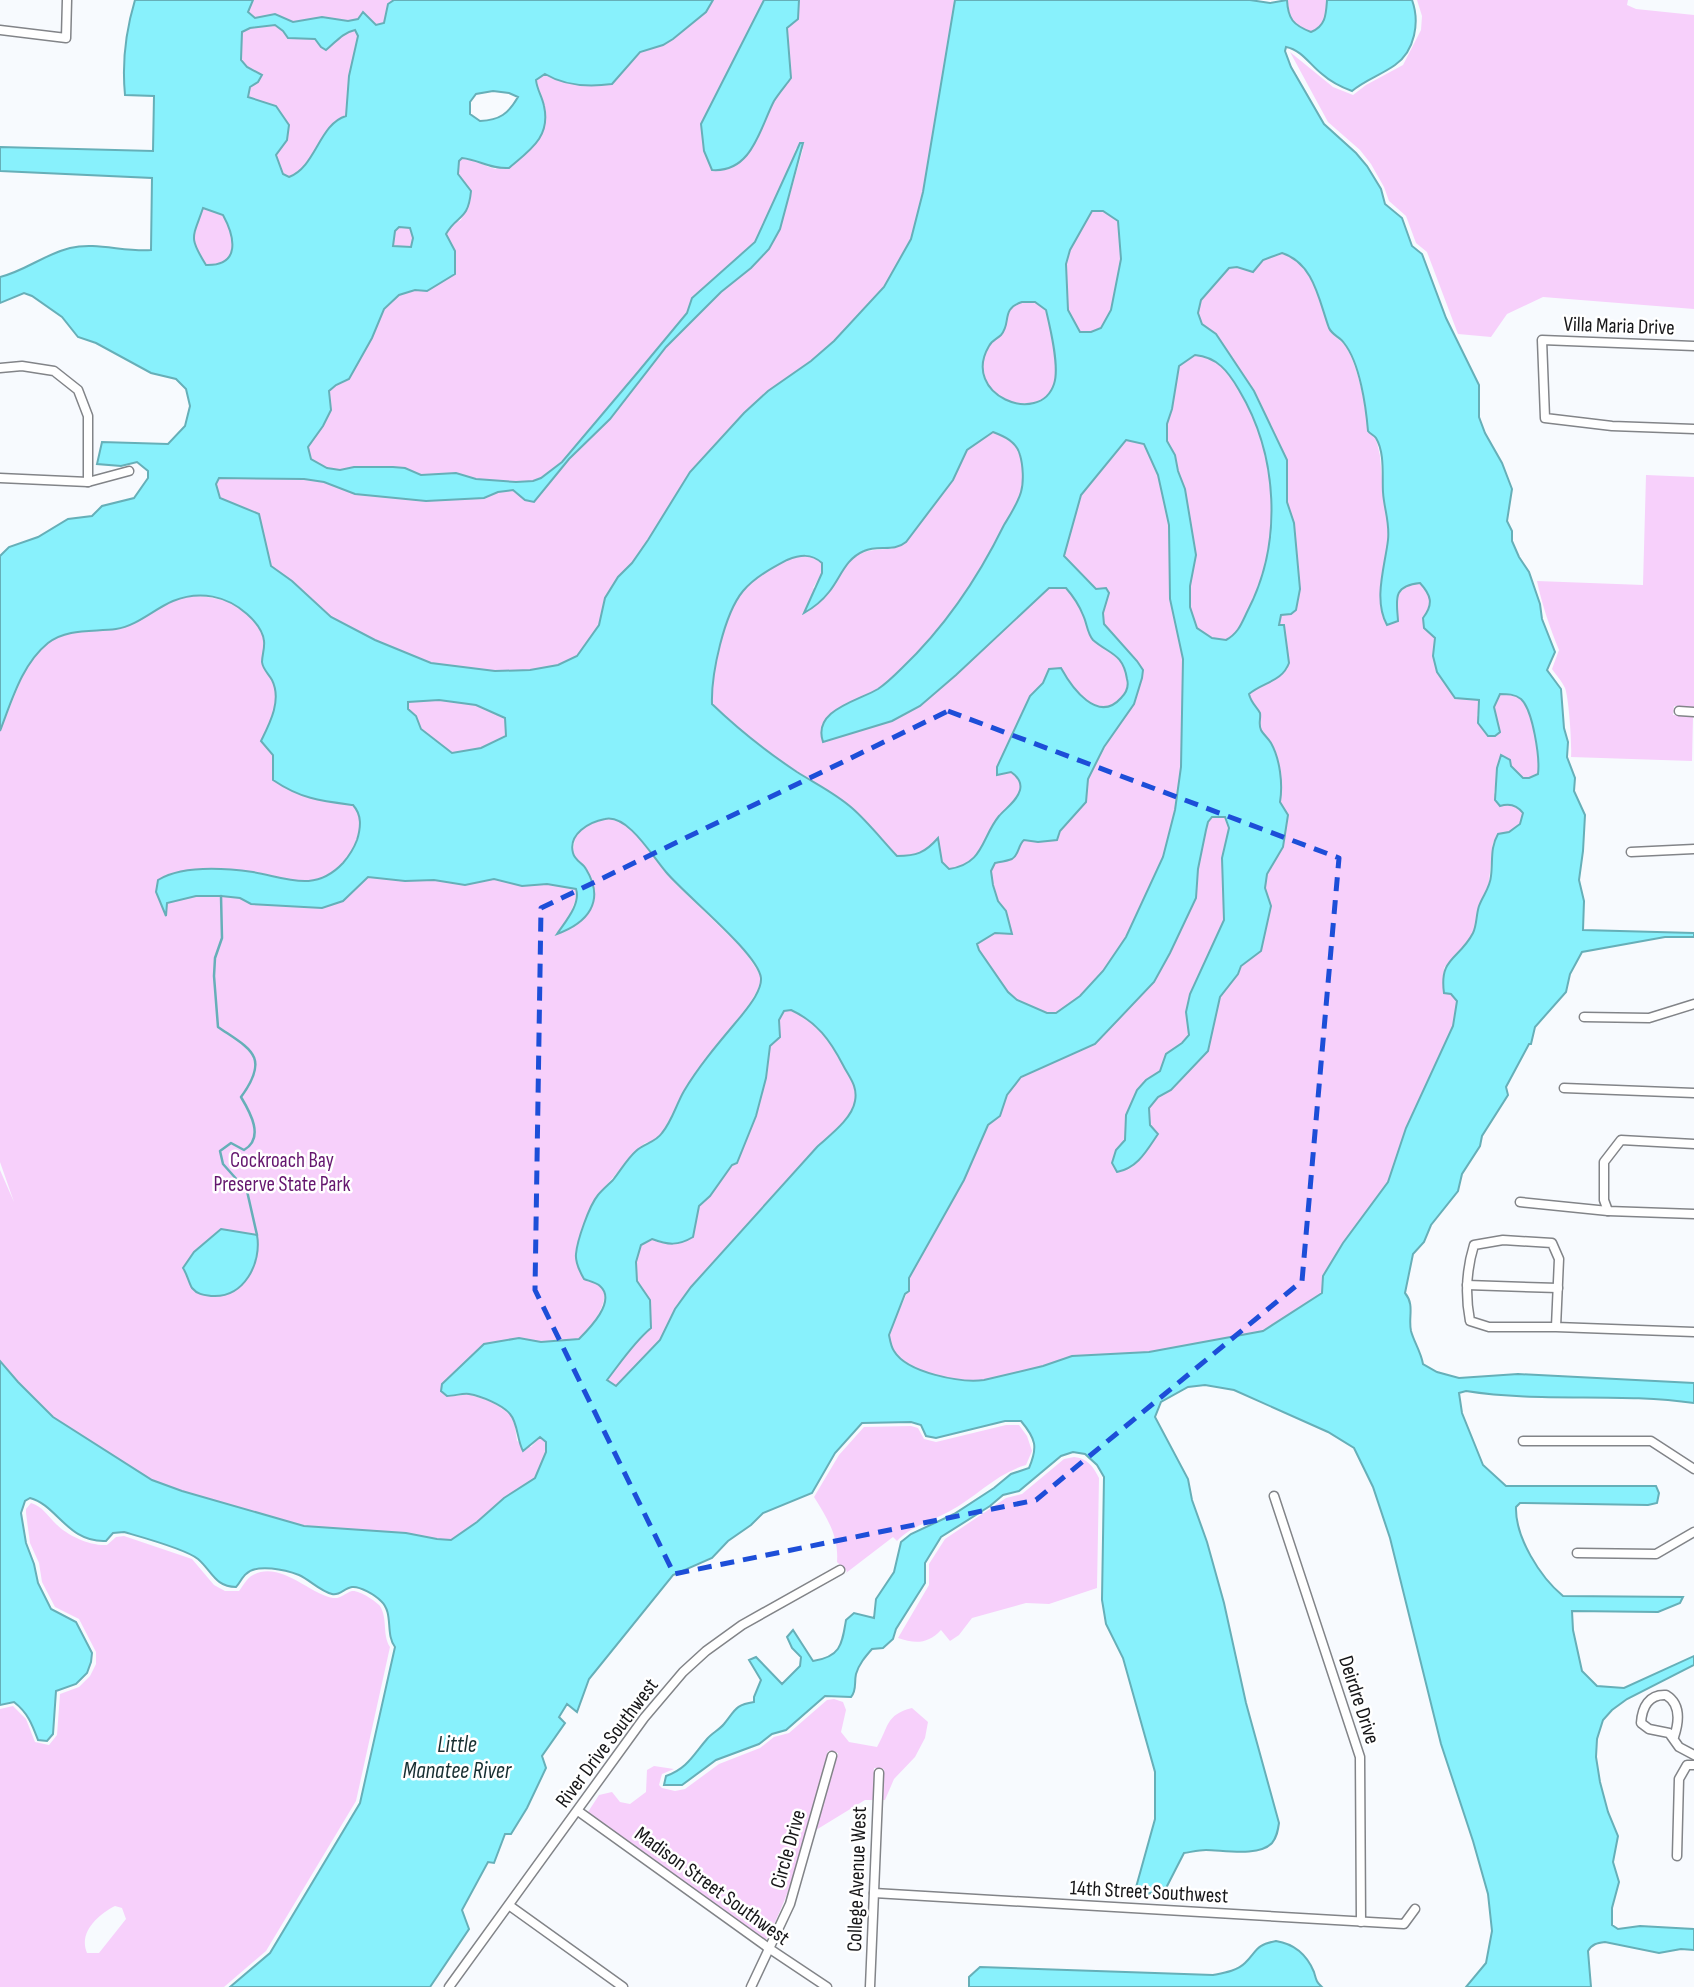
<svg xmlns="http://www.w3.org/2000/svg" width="1694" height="1987" font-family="'Sofia Sans Condensed',sans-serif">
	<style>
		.green { fill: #f7d0fb; fill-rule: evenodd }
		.water { fill: #88f1fc; stroke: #66afb8; stroke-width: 2; fill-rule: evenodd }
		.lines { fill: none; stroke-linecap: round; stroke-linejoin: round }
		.stream { stroke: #66afb8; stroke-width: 2.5 }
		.minor-casing { stroke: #828488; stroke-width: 11 }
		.minor { stroke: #fff; stroke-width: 8 }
		.marked { fill: none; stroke: #1d4ed8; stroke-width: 5; stroke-dasharray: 14 9; stroke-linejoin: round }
		.labels { text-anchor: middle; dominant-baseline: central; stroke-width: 5; stroke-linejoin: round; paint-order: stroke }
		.street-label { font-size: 21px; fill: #161618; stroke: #fff }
		.park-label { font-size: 21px; fill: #65176f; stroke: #fff }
		.water-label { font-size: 23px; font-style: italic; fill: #172f32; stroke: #fff }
	</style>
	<rect width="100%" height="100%" fill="#f7fafe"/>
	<g class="green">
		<polygon points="253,0 394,0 388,4 384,23 376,25 368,18 348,21 311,18 304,22 293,22 275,14 255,18 248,12"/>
		<path d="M 713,0 L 955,0 L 923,192 L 911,239 L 884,287 L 834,341 L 811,361 L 768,391 L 744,413 L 690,472 L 648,540 L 632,563 L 618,577 L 605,598 L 599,625 L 577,656 L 558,665 L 530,670 L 495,671 L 431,663 L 375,640 L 331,617 L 292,582 L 271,566 L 259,514 L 220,498 L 216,484 L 219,478 L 304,479 L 324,482 L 355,494 L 426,501 L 484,498 L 498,492 L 513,490 L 525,500 L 534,501 L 568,459 L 610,419 L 666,347 L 721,292 L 751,268 L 769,249 L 780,229 L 803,149 L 796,148 L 792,161 L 755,242 L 692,298 L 687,313 L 638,372 L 562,462 L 541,478 L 533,481 L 516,482 L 476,479 L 456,473 L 421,475 L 405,468 L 393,467 L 354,467 L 340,470 L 327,468 L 311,459 L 308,447 L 331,410 L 329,391 L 336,385 L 349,379 L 372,338 L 384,309 L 399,295 L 415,290 L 427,291 L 455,274 L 455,251 L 446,234 L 451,224 L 461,220 L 471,191 L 458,174 L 459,161 L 462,158 C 474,159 484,166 496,169 L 541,98 L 537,91 L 536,79 L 545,74 C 565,86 589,87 612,84 L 640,52 L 663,45 L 705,12 Z"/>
		<path d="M 1287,0 L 1327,0 C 1326,14 1326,26 1311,32 C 1293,25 1288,19 1287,0 Z"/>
		<polygon points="1417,0 1628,0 1627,5 1636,9 1694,15 1694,309 1543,297 1507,314 1491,337 1458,334 1427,252 1416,243 1406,216 1389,201 1384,187 1371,164 1360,150 1328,122 1290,52 1333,87 1353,95 1366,85 1403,65 1421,30 1422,16"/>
		<path d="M 275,25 L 283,31 L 315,39 L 321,47 L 331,46 C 338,38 345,32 355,30 L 358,36 L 349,76 L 346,117 C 340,121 332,125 328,131 C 316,146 308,170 289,177 L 283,174 L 276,155 L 280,150 L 275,106 L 248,97 L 250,87 L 258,82 L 258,72 L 247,67 L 241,61 L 242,32 L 250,28 Z"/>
		<path d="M 203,208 L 223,215 C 235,237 241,266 206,265 C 188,238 195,236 203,208 Z"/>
		<polygon points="1091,211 1103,211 1118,221 1121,259 1111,310 1101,328 1091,332 1080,332 1068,310 1066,264 1070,250"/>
		<polygon points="398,227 410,228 413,238 411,247 393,246 395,231"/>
		<path d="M 1282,253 C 1313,263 1319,301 1329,328 C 1332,336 1342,340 1347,348 C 1360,374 1365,402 1368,431 L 1376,438 L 1380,456 L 1384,502 L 1388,516 L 1388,541 L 1381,584 L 1382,616 L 1398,616 C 1393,598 1400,586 1419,583 C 1431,595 1434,604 1423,618 L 1424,628 L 1435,638 L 1433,656 L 1474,698 L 1479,700 L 1480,707 L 1477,716 L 1499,725 C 1494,714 1491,704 1500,694 C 1507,694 1515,694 1521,699 C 1533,711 1540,758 1538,774 L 1529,778 L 1523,778 L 1501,756 L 1494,793 L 1505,804 L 1519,807 L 1523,813 L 1520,824 L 1509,832 L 1498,834 L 1493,843 L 1488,891 L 1480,905 L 1474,931 L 1464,946 L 1444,968 L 1451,994 L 1457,1001 L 1453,1026 L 1406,1128 L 1388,1182 L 1343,1243 L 1323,1276 L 1322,1293 L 1263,1331 L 1149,1352 L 1072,1356 L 1043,1366 L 984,1380 C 957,1383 917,1375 897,1355 C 892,1350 891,1341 888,1335 L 908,1291 L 909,1278 L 964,1180 L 988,1125 L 1000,1116 L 1007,1095 L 1021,1077 L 1095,1044 L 1154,982 L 1170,953 L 1196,898 L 1198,869 L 1206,830 L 1208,822 L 1212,817 L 1225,817 L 1229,827 L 1222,858 L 1224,920 L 1190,994 L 1189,1034 L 1182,1043 L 1166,1054 L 1160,1071 L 1146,1080 L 1126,1115 L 1125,1140 L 1116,1150 L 1128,1170 L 1140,1160 L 1158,1134 L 1150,1125 L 1149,1108 L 1158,1097 L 1171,1090 L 1207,1051 L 1220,997 L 1238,974 L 1241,966 L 1261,951 L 1271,906 L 1265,888 L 1267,874 L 1273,866 L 1282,789 L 1279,781 L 1279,766 L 1275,751 L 1260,729 L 1260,713 L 1251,701 L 1249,694 C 1262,684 1277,682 1288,668 L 1284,626 L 1279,625 L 1280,615 L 1298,603 L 1300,589 L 1294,523 L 1287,502 L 1287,460 L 1255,391 L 1216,334 L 1202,324 L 1198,313 L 1201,300 L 1229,268 L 1237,267 L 1253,272 L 1262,260 Z"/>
		<path d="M 1022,302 L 1035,302 L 1046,310 C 1050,328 1060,368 1054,385 C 1041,418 982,403 982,369 C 982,354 992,342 1000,330 C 1007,318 1008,307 1022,302 Z"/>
		<path d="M 1195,355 C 1217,357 1228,371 1239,390 C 1278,455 1283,542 1248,610 C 1242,622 1239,633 1226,640 L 1213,638 L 1197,628 L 1190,607 L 1190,586 L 1196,555 L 1185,489 L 1178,471 L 1175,455 L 1167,441 L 1167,424 L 1172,409 L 1179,366 Z"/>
		<path d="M 993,432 C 1004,437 1017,442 1020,455 C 1023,466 1024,482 1021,493 C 1017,504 1009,515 1004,526 C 974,585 935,647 881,687 C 865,698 845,705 829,715 L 824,742 L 892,721 L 920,706 L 956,675 L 1049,588 L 1066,587 C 1073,596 1079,605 1083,615 C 1087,623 1087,633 1093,640 C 1109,654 1123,653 1127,679 C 1129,686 1126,693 1121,698 C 1098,724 1073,688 1061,668 L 1049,669 L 1043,683 L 1030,696 L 998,767 L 1017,776 L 1020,783 L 1020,792 L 991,827 L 978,852 L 964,867 L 949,869 L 928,850 L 916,856 L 897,856 C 882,840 868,822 852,808 C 835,793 816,784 797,772 C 767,752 738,730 712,704 C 711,674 724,615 743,591 C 755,577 772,568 787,560 C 800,555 811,553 822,563 L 822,573 L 813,588 L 829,593 C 847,561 853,548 892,549 L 929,513 L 953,480 L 967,450 Z"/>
		<path d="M 1126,440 L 1144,444 L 1158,475 L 1169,525 L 1170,599 L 1183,659 L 1181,767 L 1175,810 L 1163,857 L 1126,937 L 1103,971 L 1080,996 L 1056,1013 L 1047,1013 L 1017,1000 L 1008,992 L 979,950 L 977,943 L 995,933 L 1011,934 L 1007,911 L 998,901 L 990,871 L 995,863 C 1025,855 1008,853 1024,840 L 1039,842 L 1057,840 C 1064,819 1089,803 1088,779 L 1115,729 L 1137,661 L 1104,624 L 1103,613 L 1109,592 L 1096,589 L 1064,556 L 1081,495 Z"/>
		<path d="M 1646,475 L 1694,477 L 1694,707 L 1674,706 L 1673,715 L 1693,716 L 1692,761 L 1571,757 C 1572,744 1569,699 1565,688 C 1562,681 1556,675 1552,669 L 1559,650 C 1550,628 1542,605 1537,581 L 1643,585 Z"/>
		<path d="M 189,596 C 218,596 256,604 264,638 C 266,647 261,657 263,666 C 265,673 271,677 274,684 C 281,703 269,724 262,741 L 273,755 L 273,780 C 299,798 323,802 353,804 C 362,815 361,827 357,840 C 354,849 348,856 343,863 C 315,893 286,877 252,872 C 223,868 194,869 165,875 L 166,913 L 167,903 L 196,896 L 221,896 L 240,898 L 251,904 L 322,908 L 343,901 L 367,877 L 405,881 L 434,880 L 465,884 L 494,879 L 522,886 L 547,884 L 576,889 L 578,894 L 569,916 L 592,885 L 586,868 L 576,859 L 573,852 L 575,837 L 582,828 L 596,822 L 607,818 L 617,819 L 632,828 L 675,883 L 744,950 L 761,976 L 761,984 L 747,1008 L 684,1090 L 663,1132 L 655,1141 L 645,1143 L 636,1151 L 597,1196 L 576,1254 L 605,1293 C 603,1313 592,1325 579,1339 L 541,1342 L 519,1338 L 484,1344 L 442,1384 L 457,1396 L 468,1394 L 492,1402 L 510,1414 L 515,1426 L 517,1441 L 531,1447 L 540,1437 L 546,1442 L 546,1452 L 535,1478 L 504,1498 L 477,1522 L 451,1540 L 437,1539 L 406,1533 L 304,1526 L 182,1491 L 152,1480 L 53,1417 L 18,1382 L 0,1361 L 0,1170 L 14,1202 L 0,1162 L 0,731 L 28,663 L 48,643 L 57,637 L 84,630 L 117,629 L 141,619 L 172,601 Z"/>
		<polygon points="439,700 476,705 507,719 506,736 481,748 452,753 421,729 416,716 408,709 408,702"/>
		<path d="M 791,1009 C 822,1024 828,1041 845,1068 C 851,1079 859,1089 855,1103 C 852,1113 843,1122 836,1129 L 733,1240 L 675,1309 L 660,1340 L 617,1386 L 607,1380 C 621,1362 634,1342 651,1327 C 644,1302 629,1271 641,1245 L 652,1239 L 662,1243 L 710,1196 L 732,1165 L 756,1116 L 766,1078 L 770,1045 L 780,1036 L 779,1020 L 783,1011 Z"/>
		<path d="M 1006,1425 L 1019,1425 L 1027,1436 L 1032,1451 L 1026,1465 C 997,1473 976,1497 950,1511 C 932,1521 911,1526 897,1541 L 893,1537 L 846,1573 L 847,1571 L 837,1562 C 839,1536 827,1518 814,1497 L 839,1455 L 864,1427 L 911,1426 L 918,1428 L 924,1439 L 936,1442 Z"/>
		<path d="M 1074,1457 C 1087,1458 1093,1466 1099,1478 L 1097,1588 L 1049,1604 L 1026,1603 L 972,1618 L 959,1635 L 950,1641 L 941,1630 C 928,1644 915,1644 898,1638 L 929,1585 L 929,1564 L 945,1539 L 1006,1498 L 1022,1494 L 1064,1459 Z"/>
		<path d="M 31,1503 C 42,1506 48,1516 56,1524 C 68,1536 90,1546 107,1545 L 116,1537 L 124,1536 L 192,1559 L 214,1585 L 225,1591 L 239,1591 C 243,1586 247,1578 253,1575 C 280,1560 311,1595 333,1598 C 341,1599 345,1593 352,1591 C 359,1590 376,1601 380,1606 C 388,1619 382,1635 390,1647 L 356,1801 L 266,1951 L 224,1987 L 0,1987 L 0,1709 L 13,1706 L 26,1719 L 35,1742 L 49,1745 L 57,1735 L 60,1694 L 79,1687 L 90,1676 L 96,1664 L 96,1652 L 79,1619 L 55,1607 L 42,1582 L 39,1563 L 30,1543 L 26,1513 L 26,1509 ZM 115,1906 L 122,1908 L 126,1919 L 99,1953 L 87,1953 C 78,1932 99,1914 115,1906 Z"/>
		<path d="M 834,1699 L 843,1702 L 846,1710 L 841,1732 L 849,1742 L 877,1747 C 889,1727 885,1715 912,1708 L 928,1722 L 925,1738 L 915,1757 L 894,1779 L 885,1800 L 883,1800 L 884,1769 L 874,1768 L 873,1800 L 865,1800 L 816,1830 L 838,1753 L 828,1751 C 810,1814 798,1882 766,1940 L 588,1812 L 599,1795 L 612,1792 L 620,1802 L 630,1804 L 646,1792 L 647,1770 L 654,1766 L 674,1769 L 662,1774 L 659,1785 L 662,1788 L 675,1791 L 685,1789 L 719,1764 L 760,1748 L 774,1737 L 789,1733 L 827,1700 Z"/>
	</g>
	<g class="water">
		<path d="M 135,0 L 253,0 L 248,12 L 255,18 L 275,14 L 293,22 L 322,17 L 348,21 L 358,19 L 363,12 L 376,25 L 384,23 L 388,4 L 394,0 L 713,0 L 706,12 L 673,39 L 663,45 L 640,52 L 612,84 C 590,87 565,86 545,74 L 536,80 C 537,90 542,96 544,106 C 551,137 530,150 509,168 C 489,169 480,160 462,158 L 459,161 L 458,174 L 471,191 C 468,222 457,214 446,234 L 455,251 L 455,274 L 427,291 L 415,290 L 399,295 L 384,309 L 372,338 L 349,379 L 336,385 L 329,391 L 331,410 L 323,426 L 308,447 L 311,459 L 327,468 L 340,470 L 354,467 L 393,467 L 405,468 L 421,475 L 456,473 L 476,479 L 516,482 L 533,481 L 541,478 L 562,462 L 638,372 L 687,313 L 692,298 L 755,242 L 792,161 L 800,143 L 803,143 L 780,229 L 769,249 L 751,268 L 721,292 L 666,347 L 610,419 L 569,459 L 534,502 L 525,500 L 513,490 L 498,492 L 484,498 L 426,501 L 355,494 L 324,482 L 304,479 L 219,478 L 216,484 L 220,498 L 259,514 L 271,566 L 292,581 L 331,617 L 375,640 L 431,663 L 495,671 L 530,670 L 558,665 L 577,656 L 599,625 L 605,598 L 618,577 L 632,563 L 648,540 L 690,472 L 744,413 L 768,391 L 811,361 L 834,341 L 884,287 L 911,239 L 923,192 L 955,0 L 1250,0 L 1270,3 L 1287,0 C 1288,19 1293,25 1311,32 C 1326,26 1326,14 1327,0 L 1412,0 C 1420,22 1415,51 1395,65 C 1381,75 1365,80 1352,91 C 1341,87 1331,82 1322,74 C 1310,65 1302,50 1286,47 L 1285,51 L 1291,67 L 1324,124 L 1356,153 L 1367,166 L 1381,189 L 1385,204 L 1402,218 L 1412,246 L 1422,254 L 1446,318 L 1479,385 L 1479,417 L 1485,433 L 1502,463 L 1512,489 L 1507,521 L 1512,531 L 1512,541 L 1519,557 L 1529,572 L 1540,604 L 1542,619 L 1555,652 L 1547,670 L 1561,689 L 1564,728 L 1568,742 L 1567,757 L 1575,778 L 1574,791 L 1585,815 L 1583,851 L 1579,880 L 1584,901 L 1583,930 L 1694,933 L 1694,937 L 1665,937 L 1582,952 L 1570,974 L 1566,992 L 1535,1027 L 1531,1044 L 1529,1044 L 1506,1087 L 1508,1095 L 1482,1136 L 1480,1146 L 1462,1174 L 1458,1191 L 1431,1225 L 1424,1242 L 1413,1254 L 1405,1293 C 1415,1305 1408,1317 1411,1331 C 1414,1342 1421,1352 1423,1364 L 1437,1372 L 1459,1378 L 1518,1374 L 1694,1383 L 1694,1403 C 1619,1392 1542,1403 1466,1391 L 1459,1393 L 1462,1413 L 1483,1465 L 1506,1486 L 1656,1486 L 1659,1493 L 1657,1503 L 1648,1505 L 1520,1503 L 1516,1507 C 1515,1537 1540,1577 1563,1596 L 1683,1597 L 1680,1603 L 1658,1612 L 1572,1611 L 1573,1630 L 1582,1671 L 1597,1686 L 1624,1688 L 1694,1656 L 1694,1665 L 1627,1699 L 1612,1710 L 1603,1720 L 1597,1739 L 1596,1757 L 1600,1782 L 1608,1812 L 1618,1836 L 1613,1862 L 1619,1882 L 1612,1908 L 1612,1925 L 1618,1929 L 1640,1926 L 1694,1929 L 1694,1950 L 1681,1949 L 1659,1953 L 1605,1942 C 1597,1943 1592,1944 1588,1951 L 1591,1987 L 1466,1987 L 1486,1963 L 1492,1931 L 1488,1894 L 1473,1841 L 1441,1744 L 1390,1538 L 1373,1487 L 1354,1448 L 1328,1432 L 1234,1390 L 1205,1385 L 1188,1387 L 1161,1402 L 1155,1417 L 1188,1479 L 1192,1500 L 1207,1542 L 1224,1603 L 1246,1703 L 1279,1823 C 1278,1830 1277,1837 1272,1843 C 1259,1857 1223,1850 1206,1850 C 1199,1850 1191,1852 1184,1853 L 1165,1890 L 1137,1896 L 1135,1891 L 1155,1819 L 1155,1772 L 1123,1658 L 1106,1624 L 1102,1600 L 1104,1477 L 1097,1465 L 1085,1454 L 1073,1452 L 1061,1456 L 1019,1491 L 1003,1495 L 990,1506 L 941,1537 L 925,1563 L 925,1583 L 896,1629 L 893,1639 L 883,1648 L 872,1649 C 865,1657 859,1664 856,1674 C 854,1683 857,1690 851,1697 L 825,1696 L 786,1730 L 772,1734 L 759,1744 L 716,1760 L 682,1785 L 664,1785 L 666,1776 C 687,1769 694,1754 707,1739 C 712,1733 719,1730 724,1724 C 736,1709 735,1705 754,1702 L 754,1697 L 761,1680 L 749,1660 L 756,1657 L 782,1684 L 800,1666 L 801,1657 L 792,1648 L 787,1637 L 793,1630 L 813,1661 C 841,1657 842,1644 846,1620 L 854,1613 L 874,1618 L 876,1599 L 894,1572 L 901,1542 L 911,1534 L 954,1514 L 994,1488 L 1011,1474 L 1029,1468 C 1038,1447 1036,1439 1021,1421 L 1005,1421 L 936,1438 L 926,1436 L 921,1425 L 911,1422 L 862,1423 L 835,1453 L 812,1493 L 763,1513 L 751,1525 L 728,1541 L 712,1558 L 673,1575 L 589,1679 L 577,1712 L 567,1704 L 559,1717 L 565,1723 L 542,1756 L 546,1768 L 527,1808 L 511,1834 L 505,1834 L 494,1863 L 488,1862 L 462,1910 L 469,1929 L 430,1987 L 230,1987 L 270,1953 L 360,1803 L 395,1647 C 385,1634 394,1613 381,1601 C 375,1595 360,1586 352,1587 C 344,1588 340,1596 332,1594 C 320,1591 310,1580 299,1575 C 286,1570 257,1563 246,1574 C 242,1577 240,1583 236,1587 C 215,1587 212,1571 198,1559 C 186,1549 141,1537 124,1532 L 113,1533 L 106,1541 C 68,1543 57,1505 30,1498 L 25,1501 L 21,1513 L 26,1543 L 34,1564 L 38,1583 L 51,1609 L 76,1622 L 92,1653 L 91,1662 L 87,1673 L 76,1684 L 56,1691 L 53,1734 L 47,1741 L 38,1740 C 32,1724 28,1713 14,1702 L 0,1705 L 0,1361 L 18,1382 L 53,1417 L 152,1480 L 182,1491 L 304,1526 L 406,1533 L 437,1539 L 451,1540 L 477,1522 L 504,1498 L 535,1478 L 546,1452 L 546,1442 L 540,1437 L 523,1451 C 517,1440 518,1423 510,1414 C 503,1405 481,1396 469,1394 C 463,1393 454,1396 447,1396 L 441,1391 L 442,1384 L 484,1344 L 519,1338 L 541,1342 L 579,1339 C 589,1329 617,1301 600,1286 C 597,1283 589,1281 584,1279 C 580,1272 575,1263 576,1254 C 577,1241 589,1206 598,1195 C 602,1190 608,1185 613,1180 C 621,1170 627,1159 636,1151 C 644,1143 655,1143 662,1133 C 672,1121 676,1105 684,1091 C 700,1064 722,1039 742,1015 C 749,1006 762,990 761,978 C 758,953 685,895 666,872 C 652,856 628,814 605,819 C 589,822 568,834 573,853 C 575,861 583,863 586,869 C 606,902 587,923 557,934 C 565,922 581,904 576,889 L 547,884 L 522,886 L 494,879 L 465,885 L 434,880 L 405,881 L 368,877 L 343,901 L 322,908 L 251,904 L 240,898 L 221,896 L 196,896 L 167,903 L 166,916 L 156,892 L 158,880 C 183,865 224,868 253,872 C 287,878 315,893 343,863 C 349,856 354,848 357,840 C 361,827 362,815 353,805 C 321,801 301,799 273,780 L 273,755 L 261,741 C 270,723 282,700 272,680 C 269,674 263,670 262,662 C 262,655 265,648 264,641 C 263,631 255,621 247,614 C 227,596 200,590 173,601 C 154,609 137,626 116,629 C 93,632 67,628 48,643 C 22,664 12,700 0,731 L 0,556 L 9,547 L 38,537 L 68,519 L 92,516 L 102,506 L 134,498 L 148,478 L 148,471 L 137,462 L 121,466 L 97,464 L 102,442 L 168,444 L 185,426 L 190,406 L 186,389 L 176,379 L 151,373 L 96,343 L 78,337 L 62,317 L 32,296 L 24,293 L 0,303 L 0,277 C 25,271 45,254 70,248 C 96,242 124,252 151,250 L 152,178 L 0,171 L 0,147 L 153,151 L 154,96 L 125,95 C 122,64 126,30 135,0 ZM 275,25 L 283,31 L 288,38 L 315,39 L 321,47 L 326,50 C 336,42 342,33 355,30 L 358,36 L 349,76 L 346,116 C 319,124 316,167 289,177 L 283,174 L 276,155 L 287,140 L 289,125 L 276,106 L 248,97 L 250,87 L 258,82 L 262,75 L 247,67 L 241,60 L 242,32 L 250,28 ZM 493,91 L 509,93 L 518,97 C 508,114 500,120 480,121 L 470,114 L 470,102 L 476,94 ZM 203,208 L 223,215 C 235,237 241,266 206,265 C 188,236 193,238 203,208 ZM 1092,211 L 1103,211 L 1118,221 L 1121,259 L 1111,310 L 1101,328 L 1091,332 L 1080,332 L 1068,310 L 1066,264 L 1070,250 ZM 399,227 L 410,228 L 413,238 L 411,247 L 393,246 L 395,231 ZM 1282,253 C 1314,263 1319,301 1329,328 C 1332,335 1340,337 1344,343 C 1360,363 1366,407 1368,431 C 1370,434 1374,435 1376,438 C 1385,453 1382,476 1383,492 C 1384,509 1390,522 1388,540 C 1385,566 1373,600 1387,625 L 1398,621 C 1397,601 1391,586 1420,583 C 1431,595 1434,604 1423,618 L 1424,628 L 1435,638 L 1433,656 L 1437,672 L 1455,698 L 1479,700 L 1478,723 L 1488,736 L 1495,736 L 1500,732 L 1494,707 L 1500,694 C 1507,694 1515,694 1521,699 C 1533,710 1540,758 1538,774 L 1529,778 L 1523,778 L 1511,766 L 1510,760 L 1501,755 L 1497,768 L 1495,800 L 1500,806 C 1509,803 1517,805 1523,813 L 1520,824 L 1509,832 L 1498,834 C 1490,848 1493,860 1491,876 C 1490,888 1483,895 1479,906 C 1476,915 1477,925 1473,933 C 1459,960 1439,957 1444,993 L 1451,994 L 1457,1001 L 1453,1026 L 1406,1128 L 1388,1182 L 1343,1243 L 1323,1276 L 1322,1293 L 1263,1331 L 1149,1352 L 1072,1356 L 1043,1366 L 984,1380 C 961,1383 907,1373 894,1351 C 891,1347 890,1340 889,1335 L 905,1294 L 909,1291 L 909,1278 L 964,1180 L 988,1125 L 1000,1116 L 1007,1095 L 1021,1077 L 1095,1044 L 1154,982 L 1170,953 L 1196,898 L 1198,869 L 1206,830 L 1208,822 L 1212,817 L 1225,817 L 1229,828 L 1222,858 L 1224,920 L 1190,994 L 1186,1012 L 1189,1035 L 1182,1043 L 1166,1054 L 1160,1071 L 1146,1080 L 1137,1090 L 1126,1115 L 1125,1140 L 1116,1150 L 1112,1163 L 1117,1172 C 1138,1168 1147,1150 1158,1134 L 1150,1125 L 1149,1108 L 1158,1097 L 1171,1090 L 1208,1051 L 1220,997 L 1238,974 L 1241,966 L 1261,951 L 1271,906 L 1265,888 L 1267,874 L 1283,847 L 1288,815 L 1280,802 C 1283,784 1280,759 1271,743 C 1268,738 1263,734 1261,730 C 1258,724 1261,719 1260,713 C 1257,707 1251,703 1249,694 C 1263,682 1282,682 1289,663 L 1284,625 L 1279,625 L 1281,615 L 1291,614 L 1296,610 L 1300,589 L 1294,523 L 1287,502 L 1287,460 L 1254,391 L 1216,334 L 1202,324 L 1198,313 L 1201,300 L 1229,268 L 1237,267 L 1253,272 L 1263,260 ZM 1022,302 L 1035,302 L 1046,310 C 1050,327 1060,367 1054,384 C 1040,427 960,395 989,346 C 992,340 997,339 1001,335 C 1012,323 1000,309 1022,302 ZM 1195,355 C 1217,357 1228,371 1239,390 C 1278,455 1283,542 1248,610 C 1242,622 1239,633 1226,640 L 1212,638 L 1197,628 L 1190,607 L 1190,586 L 1196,555 L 1185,489 L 1178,471 L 1175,455 L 1167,441 L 1167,424 L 1172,409 L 1179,366 ZM 993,432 C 1004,436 1017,442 1020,455 C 1023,465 1024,482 1021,492 C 1018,503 1010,515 1004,525 C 978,578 945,627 902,668 C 895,675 887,683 878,689 C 858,701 812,710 823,742 L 892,721 L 920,706 L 956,675 L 1049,588 L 1066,588 C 1073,596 1079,605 1083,615 C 1087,623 1087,633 1093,640 C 1109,654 1123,653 1127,679 C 1129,686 1126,693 1121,698 C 1098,724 1072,688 1061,668 L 1049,669 L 1043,683 L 1030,696 L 997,767 L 997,775 L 1011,772 C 1017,776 1022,782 1020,790 C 1017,801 1006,808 999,816 C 981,838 984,864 949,869 L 942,862 L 938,838 C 925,853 916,856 897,856 C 882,840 868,822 852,808 C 835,793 816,784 797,772 C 767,752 739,730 712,704 C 711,674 724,614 743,591 C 755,577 772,568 787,560 C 800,555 811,553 822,563 L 822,573 L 804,613 C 813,608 822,601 829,592 C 841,577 845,559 864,551 C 879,544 893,553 906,542 L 953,480 L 967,450 ZM 1126,440 L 1144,444 L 1158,475 L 1169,525 L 1170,599 L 1183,659 L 1181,767 L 1175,810 L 1163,857 L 1126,937 L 1103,971 L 1080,996 L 1056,1013 L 1047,1013 L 1017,1000 L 1008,992 L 979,950 L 977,944 L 995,933 L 1012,934 L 1006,911 L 998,901 L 993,885 L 991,871 L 995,863 C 1000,862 1007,861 1012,859 C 1019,855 1018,845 1024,840 L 1038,842 L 1057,840 L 1060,831 L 1086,802 L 1088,779 L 1104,747 L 1134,704 L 1142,678 L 1143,670 L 1137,661 L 1104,624 L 1103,613 L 1109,593 L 1106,588 L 1096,589 L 1064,556 L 1081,495 ZM 439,700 L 476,705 L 505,718 L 506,736 L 481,748 L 452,753 L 421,729 L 416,716 L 408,709 L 408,702 ZM 791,1010 C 817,1022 830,1040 843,1065 C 849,1077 858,1086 855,1101 C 852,1119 830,1135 817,1147 L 691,1287 L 675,1309 L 660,1340 L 616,1386 L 607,1380 C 621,1362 634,1342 651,1328 L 650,1300 L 637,1281 L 636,1262 L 641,1245 L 652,1239 C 668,1245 678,1246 693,1237 L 699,1206 L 710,1196 L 732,1165 L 737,1163 L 756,1116 L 766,1078 L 770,1046 L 780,1037 L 779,1020 L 784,1011 Z"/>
		<path d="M 764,0 L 799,0 L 798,19 L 787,28 L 791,78 C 786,85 779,93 774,101 C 760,128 752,173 712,170 L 704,151 L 701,124 Z"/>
		<path d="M 221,1229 L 257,1235 C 262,1263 244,1298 212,1296 C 204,1295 198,1295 192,1288 C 189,1283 187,1274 183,1268 L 194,1252 Z"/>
		<path d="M 1276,1941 C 1295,1944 1307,1955 1314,1972 C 1316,1979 1316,1982 1322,1987 L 969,1987 L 969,1977 L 980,1967 L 1213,1975 C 1223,1973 1237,1971 1245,1963 C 1258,1950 1255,1945 1276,1941 Z"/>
	</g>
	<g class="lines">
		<path class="stream" d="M 221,896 L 222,938 L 215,958 L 214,976 L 218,1027 C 250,1049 271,1056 241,1097 C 250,1112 265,1138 244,1150 L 231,1143 L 220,1151 L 223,1164 L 247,1191 L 257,1235"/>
		<defs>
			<g id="minor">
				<polyline points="0,30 66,38 67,0"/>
				<polyline points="1694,346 1542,340 1545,418 1612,426 1694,429"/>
				<polyline points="0,368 22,366 54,371 78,390 88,416 88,482"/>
				<polyline points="0,478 88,482 129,471"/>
				<polyline points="1679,711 1694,712"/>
				<polyline points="1631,852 1694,849"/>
				<polyline points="1584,1017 1649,1018 1694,1004"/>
				<polyline points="1564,1088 1694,1093"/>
				<polyline points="1520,1202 1608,1211 1694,1214"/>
				<polyline points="1608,1211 1604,1200 1604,1162 1621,1140 1694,1144"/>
				<polyline points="1467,1285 1558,1288"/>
				<path d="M 1556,1327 L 1559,1259 L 1552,1243 L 1503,1240 L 1474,1245 C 1466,1271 1465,1295 1470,1321 L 1489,1327 L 1556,1327 L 1694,1332"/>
				<polyline points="1523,1441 1651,1441 1694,1469"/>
				<polyline points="1274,1496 1360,1757 1361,1922"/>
				<polyline points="1577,1553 1656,1554 1694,1532"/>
				<path d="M 1674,1737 C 1679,1722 1681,1704 1666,1695 C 1649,1694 1642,1707 1641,1723 L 1649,1729 L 1669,1733 L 1679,1747 L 1694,1755"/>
				<polyline points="578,1811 770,1949 827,1987"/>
				<polyline points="1677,1856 1679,1779 1687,1765 1694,1765"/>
				<polyline points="874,1893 1404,1924 1415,1909"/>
				<polyline points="510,1906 623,1987"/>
				<polyline points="449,1987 644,1718 683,1672 706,1651 742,1625 840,1570"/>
				<polyline points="751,1987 790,1904 832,1756"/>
				<polyline points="870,1987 879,1773"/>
			</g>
		</defs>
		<use href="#minor" class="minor-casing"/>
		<use href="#minor" class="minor"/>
	</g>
	<path class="marked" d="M 948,711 L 1339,858 L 1302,1281 L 1036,1500 L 674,1574 L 535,1290 L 541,908 Z"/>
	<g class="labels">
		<g class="street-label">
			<text transform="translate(1619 326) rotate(2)">Villa Maria Drive</text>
			<text transform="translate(1359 1700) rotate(72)">Deirdre Drive</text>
			<text transform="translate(607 1743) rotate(-53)">River Drive Southwest</text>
			<text transform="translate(788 1849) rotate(-74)">Circle Drive</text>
			<text transform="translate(857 1879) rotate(-88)">College Avenue West</text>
			<text transform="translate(712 1886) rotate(36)">Madison Street Southwest</text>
			<text transform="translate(1149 1892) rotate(3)">14th Street Southwest</text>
		</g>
		<g class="park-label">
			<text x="282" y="1160">Cockroach Bay<tspan x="282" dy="24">Preserve State Park</tspan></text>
		</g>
		<g class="water-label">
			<text x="457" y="1745">Little<tspan x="457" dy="26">Manatee River</tspan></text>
		</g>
	</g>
</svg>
